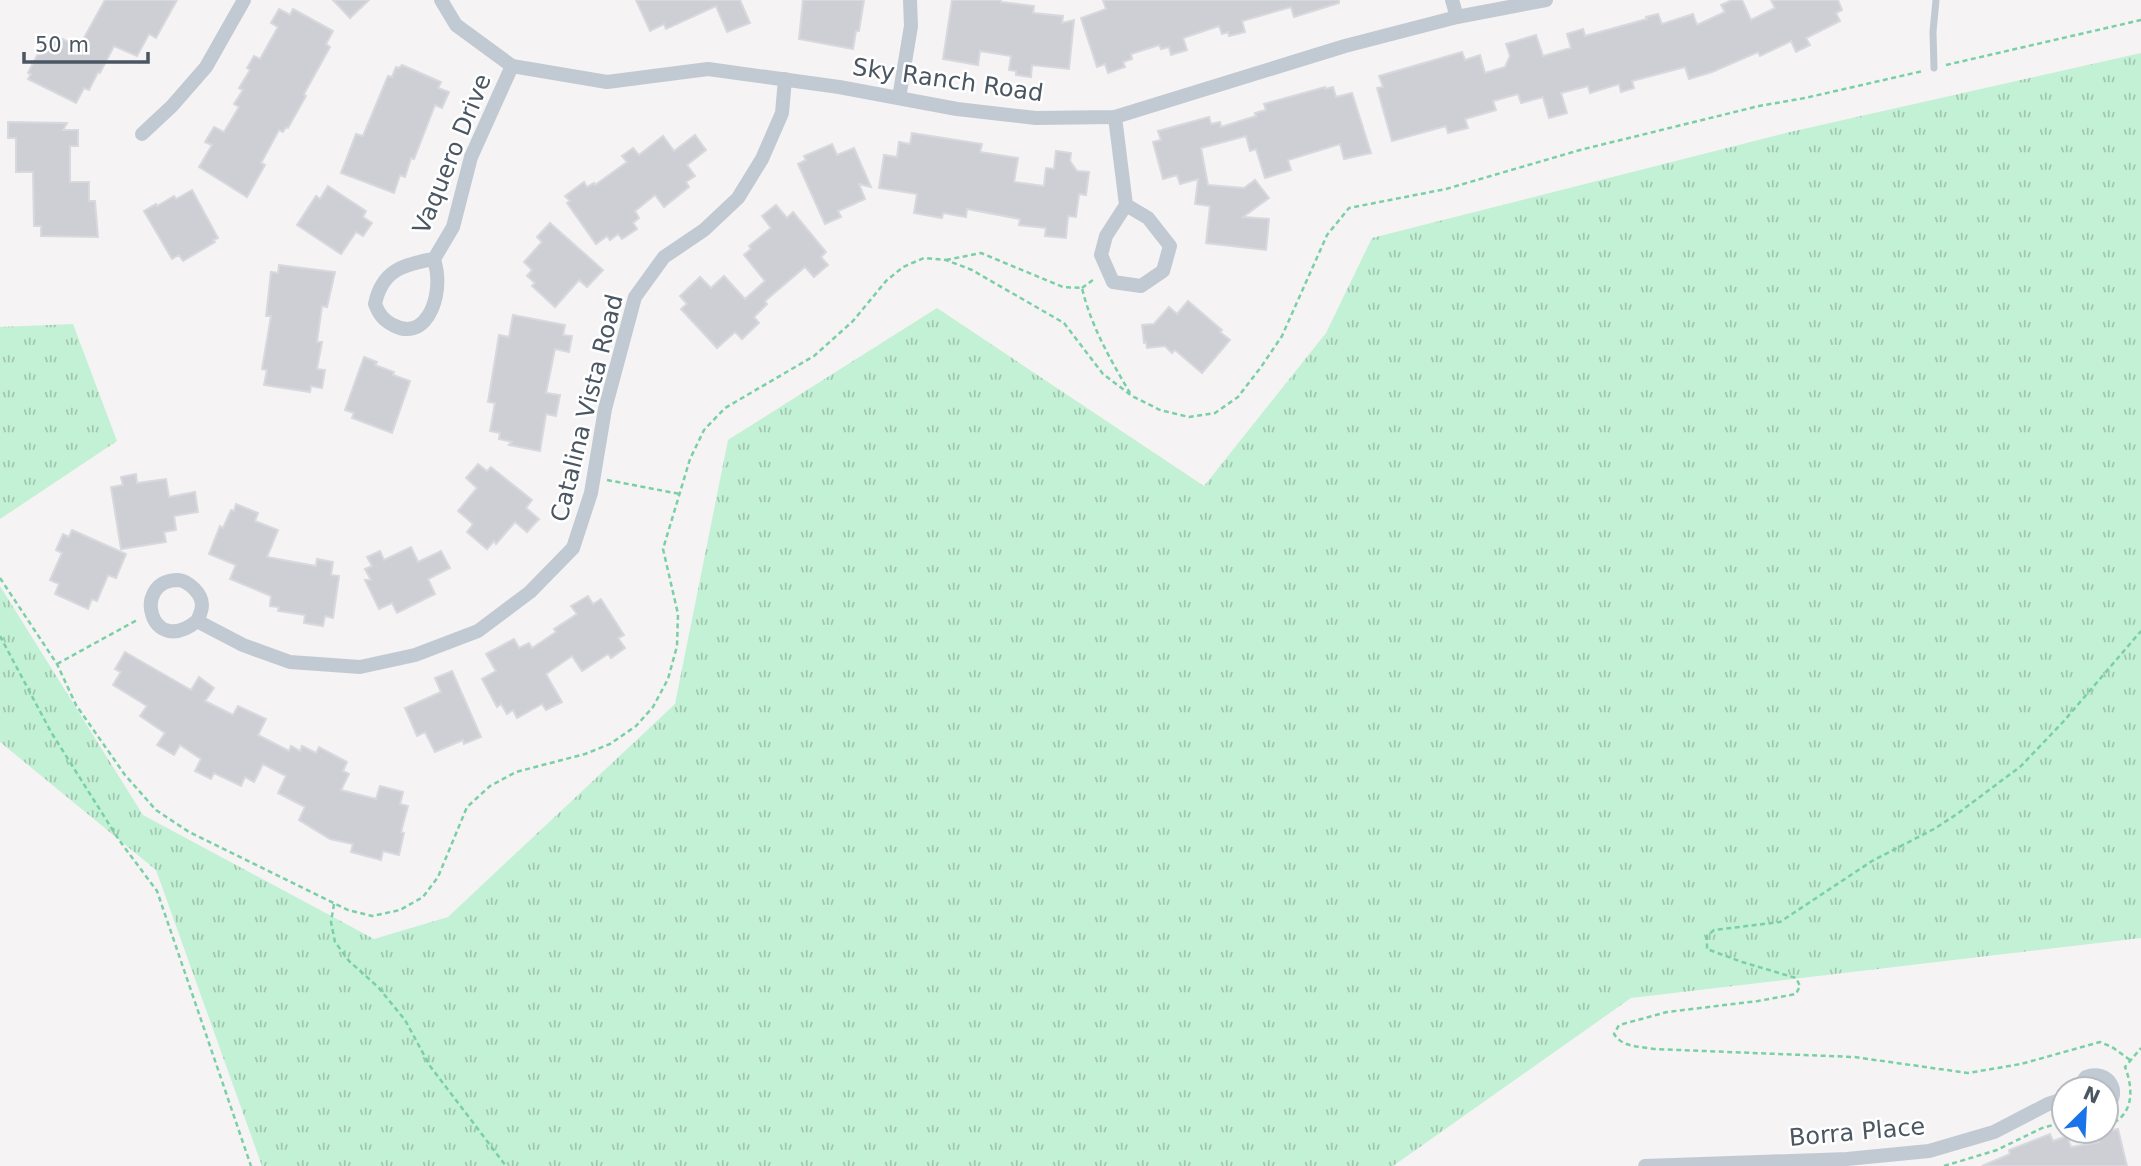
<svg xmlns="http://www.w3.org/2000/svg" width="2141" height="1166" font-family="'DejaVu Sans',sans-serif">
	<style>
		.grass { fill: url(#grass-tufts) }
		.building { fill: #cdcfd5; stroke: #d7d9de; stroke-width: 2 }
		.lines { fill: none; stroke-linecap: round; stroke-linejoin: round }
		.path { stroke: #7ad0a6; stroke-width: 2.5; stroke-dasharray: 5 3.5; stroke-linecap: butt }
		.service { stroke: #c1cad2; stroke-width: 7 }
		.minor { stroke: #c1cad2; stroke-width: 14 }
		.labels { text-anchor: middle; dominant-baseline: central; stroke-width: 5; stroke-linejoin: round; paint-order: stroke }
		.street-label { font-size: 24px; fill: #4a5661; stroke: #fff }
	</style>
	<defs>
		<pattern id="grass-tufts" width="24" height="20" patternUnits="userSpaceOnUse" patternTransform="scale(1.75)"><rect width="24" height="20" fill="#c3f1d5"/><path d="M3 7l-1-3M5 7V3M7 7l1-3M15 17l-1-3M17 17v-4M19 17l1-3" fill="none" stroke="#a0c6b0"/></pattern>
	</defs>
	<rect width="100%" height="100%" fill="#f5f3f3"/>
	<g class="grass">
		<polygon points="2141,53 2141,938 1631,998 1393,1166 262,1166 156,870 0,742 0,586 143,815 374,939 448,917 675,704 728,440 937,308 1204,486 1326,333 1372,238 1790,132"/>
		<polygon points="73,324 117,441 0,519 0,327"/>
	</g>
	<g class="building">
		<polygon points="105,0 177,0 156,38 149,34 137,56 114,46 100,73 98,72 89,90 84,88 76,103 28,79 31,74 28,73 45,40 52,44 56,36 79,47"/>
		<polygon points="333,0 369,0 350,18"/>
		<polygon points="636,0 740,0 750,23 727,32 716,6 666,29 664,24 650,31"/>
		<polygon points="803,0 864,0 859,31 856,31 853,49 799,39"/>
		<polygon points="952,0 1001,0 1001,2 1034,6 1033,13 1063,16 1062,23 1074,20 1069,69 1032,65 1031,77 1016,75 1016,71 1009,70 1011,56 980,51 978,65 943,59"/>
		<polygon points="1103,0 1339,0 1339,3 1294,17 1291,7 1242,21 1245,32 1229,36 1228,32 1222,34 1219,26 1183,38 1187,50 1171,55 1169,47 1161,49 1159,45 1131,54 1132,59 1123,62 1125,67 1108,73 1105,64 1097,67 1081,18 1106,9"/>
		<polygon points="1732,0 1742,0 1751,20 1775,8 1771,0 1838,0 1842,10 1836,13 1840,21 1806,38 1810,45 1796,52 1791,41 1760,56 1758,52 1712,72 1689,79 1685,67 1632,81 1634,88 1621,92 1619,84 1590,93 1588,86 1561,93 1567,113 1549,118 1543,97 1521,103 1518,94 1493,101 1496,110 1465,119 1468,128 1448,133 1446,126 1392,141 1377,88 1383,87 1379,76 1462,52 1465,60 1480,55 1485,73 1505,67 1510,56 1506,44 1536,35 1543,56 1571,48 1567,34 1583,29 1585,36 1647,19 1646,17 1658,14 1662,24 1693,14 1697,25 1725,12 1721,5"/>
		<polygon points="279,9 290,15 293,9 333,31 326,44 330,47 304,94 306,96 288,128 286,127 283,132 279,130 261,163 265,165 247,197 199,167 212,145 205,142 214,127 224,132 239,107 234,104 243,90 239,88 250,70 247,68 254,56 260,59 278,27 271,23"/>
		<polygon points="402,65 441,82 438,88 449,92 442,108 435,105 414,159 411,158 405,177 400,175 394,193 341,173 356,134 363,136 388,76 392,77 396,67 399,68"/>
		<polygon points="1325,87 1325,89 1333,87 1336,97 1352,93 1371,153 1344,159 1340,144 1288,160 1291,170 1265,178 1256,149 1250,151 1246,136 1201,148 1208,185 1244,188 1255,180 1269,198 1243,217 1269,219 1266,250 1206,243 1210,206 1195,204 1198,179 1180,184 1177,175 1163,179 1153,142 1161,140 1158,131 1209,117 1211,124 1220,122 1221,127 1256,116 1255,113 1266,110 1264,104"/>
		<polygon points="8,122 67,123 63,130 78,130 78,146 70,146 70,182 89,182 89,201 95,201 98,237 41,236 41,226 34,226 33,172 16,172 16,138 8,138"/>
		<polygon points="912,133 982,144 980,152 1018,158 1014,182 1044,186 1046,168 1054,169 1056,151 1071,153 1070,161 1077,171 1089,172 1086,195 1079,194 1076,217 1068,216 1066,238 1045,236 1046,228 1019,225 1020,219 967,209 966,217 943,213 942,218 914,213 917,194 879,188 884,155 897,157 899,142 910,144"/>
		<polygon points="695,135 706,150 687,165 695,176 686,182 689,187 664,207 655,195 635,211 639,218 633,223 637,229 622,239 618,234 610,240 607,236 596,244 567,203 570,201 565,196 584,182 587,187 594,183 595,185 627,162 622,156 633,148 639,155 663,136 674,151"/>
		<polygon points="832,144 837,155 854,148 871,187 859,184 865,199 838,211 841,217 825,224 798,164 806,160 804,156"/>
		<polygon points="328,186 366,211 363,217 372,223 363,236 356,232 341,254 297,225 316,196 320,199"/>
		<polygon points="192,190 218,238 213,240 215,242 183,261 179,255 172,259 144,211 156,204 157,206 174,196 176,199"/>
		<polygon points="776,205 787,218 793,212 826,252 821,257 828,265 814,277 805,267 765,301 767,304 754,317 759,323 742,339 735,332 717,348 681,309 687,304 680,296 700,277 711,288 724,276 745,299 765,281 744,255 751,249 749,246 771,228 762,216"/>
		<polygon points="550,223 603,270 587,287 579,280 555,307 532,286 535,283 527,276 532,270 524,262 542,242 537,237"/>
		<polygon points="279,265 335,272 327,307 322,306 317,342 322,342 317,369 325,370 322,388 311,386 310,392 264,385 267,370 262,369 271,316 266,316 271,272 278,273"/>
		<polygon points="1188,301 1222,330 1220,332 1230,340 1202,373 1175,350 1172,353 1165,346 1147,348 1146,342 1144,343 1142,325 1154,324 1169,307 1177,314"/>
		<polygon points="513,315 565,325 563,335 572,336 569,352 555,349 546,393 560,395 556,416 546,414 540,451 509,445 512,442 499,439 500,433 490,431 495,403 488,402 499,335 509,337"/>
		<polygon points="364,357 377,362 375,365 394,372 393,375 410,381 392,433 352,418 354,413 345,410"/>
		<polygon points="478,464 487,471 491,467 532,500 526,508 539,519 527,532 515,522 496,544 494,541 487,549 467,532 473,524 458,511 477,488 466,478"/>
		<polygon points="136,474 137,483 166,479 169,497 195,492 198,512 174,516 176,530 164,532 166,542 121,549 111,487 123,485 121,477"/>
		<polygon points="236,504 258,513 255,521 278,530 267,557 316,566 317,559 333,562 331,575 339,576 333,618 325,616 323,626 304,623 305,615 278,611 279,607 270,606 271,596 230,579 236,565 209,554 220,526 223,528 231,510 234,511"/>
		<polygon points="72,530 126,554 116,578 108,575 97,601 92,599 88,609 55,594 59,584 50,580 62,553 56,550 63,534 69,537"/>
		<polygon points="411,547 418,562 441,551 450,568 428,579 435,594 397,613 392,603 379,609 365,580 371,580 365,569 372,566 367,557 380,551 384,560"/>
		<polygon points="588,596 593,604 601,599 624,635 618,638 625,648 611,658 608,654 582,671 572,656 546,674 562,702 546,710 542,704 517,718 513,710 507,714 501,704 497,707 482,679 496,671 486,654 514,639 519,648 529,643 532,648 556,632 554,629 577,614 571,606"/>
		<polygon points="125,652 191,690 199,677 214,688 205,701 233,715 238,706 266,719 258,735 289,751 291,746 300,751 302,746 316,753 319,747 347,762 343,771 349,774 341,790 376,799 380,786 403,792 400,804 408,806 401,832 404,833 399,855 383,851 381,860 351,852 353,844 330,839 299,820 305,807 278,793 286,776 263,764 254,782 245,777 241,786 214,773 211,779 195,771 201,759 180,745 174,755 157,745 165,733 140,716 147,706 113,685 121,672 115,669"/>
		<polygon points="452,671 481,737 464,744 463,740 435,752 425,732 417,736 405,708 441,692 435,678"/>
		<polygon points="2118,1129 2127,1166 1982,1166 2010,1154 2009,1150 2050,1134 2053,1141 2067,1136 2071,1147 2099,1142 2098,1137 2105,1135 2104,1132"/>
	</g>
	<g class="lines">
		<g class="path">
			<polyline points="1946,65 2141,20"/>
			<path d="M 946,260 L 981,253 L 1063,287 L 1082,288 C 1091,326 1110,359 1130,393"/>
			<polyline points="1082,288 1094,279"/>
			<polyline points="607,480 680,494"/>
			<polyline points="0,578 57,664 76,705 125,775 156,810 189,832 348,910 372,916 400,910 423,897 438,877 467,807 490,786 516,772 585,754 610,744 636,726 653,707 668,679 677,646 678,614 663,549 690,459 704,430 725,408 814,356 853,321 886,281 903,267 924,258 946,260 972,270 1064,323 1103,374 1132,396 1160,410 1189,417 1215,413 1238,397 1261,367 1282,336 1327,235 1349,208 1446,189 1580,150 1759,106 1805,98 1923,71"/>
			<polyline points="0,636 51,732 119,840 157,891 251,1166"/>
			<polyline points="57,664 137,620"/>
			<polyline points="334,904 331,922 335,942 349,961 378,987 405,1020 430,1066 506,1166"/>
			<path d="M 2130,1060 L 2112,1047 L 2100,1042 L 2021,1064 L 1968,1073 L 1854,1057 L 1654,1049 C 1639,1046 1623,1048 1614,1034 L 1619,1025 L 1667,1012 L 1758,1001 L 1796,994 L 1800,986 L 1796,978 L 1742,962 L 1707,949 L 1707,936 L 1714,930 L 1780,922 L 1872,861 L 1934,829 L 1957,814 L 2021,766 L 2063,722 L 2141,631"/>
			<path d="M 2106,1126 C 2134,1117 2134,1090 2125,1067 L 2141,1048"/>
			<polyline points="1944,1166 1997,1150 2042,1128 2064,1122"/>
		</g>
		<polyline class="service" points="1934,68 1933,32 1936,0"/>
		<g class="minor">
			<polyline points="441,0 456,25 512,66 607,82 708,69 839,87 957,109 1036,118 1115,117 1345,46 1457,17 1546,0"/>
			<polyline points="1452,0 1457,17"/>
			<polyline points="899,98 911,26 910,0"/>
			<polyline points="1115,117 1126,205 1106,236 1101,255 1113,282 1141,286 1163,271 1170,246 1148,218 1126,205"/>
			<polyline points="142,134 172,106 206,67 244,0"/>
			<path d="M 434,259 C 435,264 437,270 437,275 C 440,302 424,342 393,325 C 383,320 379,314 375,304 C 382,270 404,264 434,259 L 453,227 L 471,157 L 512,66"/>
			<path d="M 197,621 C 199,617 202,610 202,605 C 202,594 189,581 178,580 C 131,580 150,659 197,621 L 243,645 L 290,662 L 360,667 L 415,655 L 478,631 L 530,592 L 573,548 L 591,493 L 605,409 L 635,297 L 664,257 L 704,230 L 738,198 L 762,159 L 782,113 L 785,79"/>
			<path d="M 2077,1089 L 2086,1077 C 2107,1069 2123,1091 2106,1108"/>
			<polyline points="1645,1166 1847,1159 1929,1151 1994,1132 2048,1104 2064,1099"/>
		</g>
	</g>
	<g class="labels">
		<g class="street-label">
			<text transform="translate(948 80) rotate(8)">Sky Ranch Road</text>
			<text transform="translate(452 154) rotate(-68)">Vaquero Drive</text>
			<text transform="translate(587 408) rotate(-76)">Catalina Vista Road</text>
			<text transform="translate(1857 1132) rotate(-5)">Borra Place</text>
		</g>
	</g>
	<g transform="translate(2085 1110) rotate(24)"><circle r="33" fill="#ffffff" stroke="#b7bbc0" stroke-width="2"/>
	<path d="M0-5L12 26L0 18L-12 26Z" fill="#1a73e8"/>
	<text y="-10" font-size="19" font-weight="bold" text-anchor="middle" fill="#4a5661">N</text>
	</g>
	<path d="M24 52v10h124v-10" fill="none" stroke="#4a5661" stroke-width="3.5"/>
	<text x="35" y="52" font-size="21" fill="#4a5661" stroke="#ffffff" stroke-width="5" paint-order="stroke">50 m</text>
</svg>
